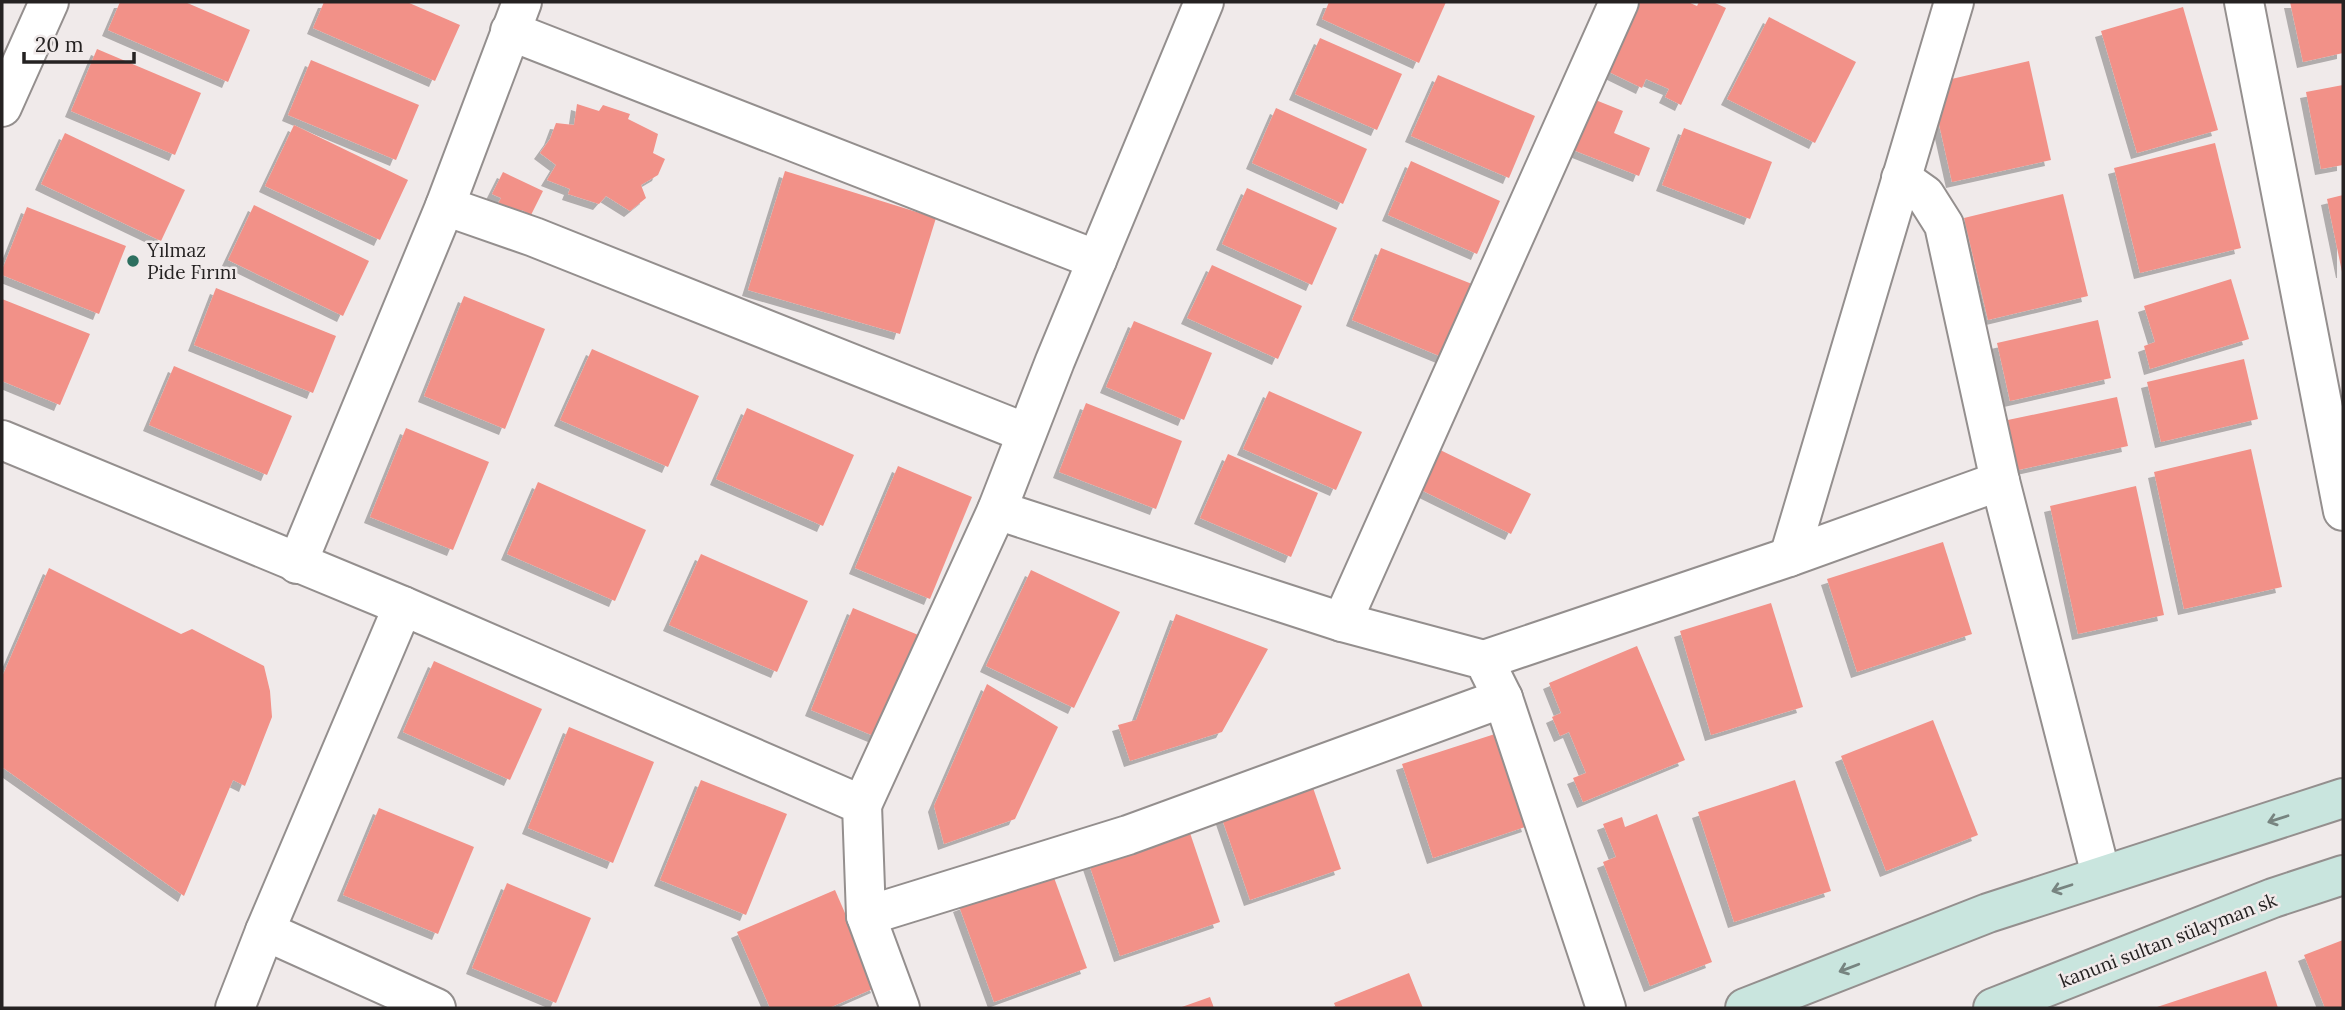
<svg xmlns="http://www.w3.org/2000/svg" width="2345" height="1010" font-family="Lora,serif">
	<style>
		.building { fill: #f29188; filter: url(#shadow) }
		.lines { fill: none; stroke-linecap: round; stroke-linejoin: round }
		.minor-casing { stroke: #948f8e; stroke-width: 42 }
		.secondary-casing { stroke: #948f8e; stroke-width: 42 }
		.minor { stroke: #fff; stroke-width: 38 }
		.secondary { stroke: #c9e5de; stroke-width: 38 }
		.oneway { stroke: #778480 }
		.poi-dot { fill: #2d6f5f; stroke: #f0eaea; stroke-width: 2.5 }
		.labels { text-anchor: middle; dominant-baseline: central; stroke-width: 5; stroke-linejoin: round; paint-order: stroke }
		.poi-label { font-size: 19px; fill: #252222; stroke: #f0eaea; text-anchor: start }
		.street-label { font-size: 19px; fill: #252222; stroke: #f0eaea }
	</style>
	<defs>
		<filter id="shadow"><feDropShadow dx="-6" dy="6" stdDeviation="0" flood-color="#0004"/></filter>
	</defs>
	<rect width="100%" height="100%" fill="#f0eaea"/>
	<g class="building">
		<polygon points="120,2 185,2 250,30 228,82 108,30"/>
		<polygon points="324,2 407,2 460,25 435,81 313,28"/>
		<polygon points="1329,2 1446,2 1419,63 1322,19"/>
		<polygon points="1639,2 1688,2 1697,6 1699,2 1713,2 1726,8 1681,105 1665,97 1669,89 1646,79 1642,88 1607,71"/>
		<polygon points="2290,2 2343,2 2343,53 2303,62"/>
		<polygon points="2183,7 2218,130 2137,153 2101,31"/>
		<polygon points="1769,17 1856,62 1815,143 1727,99"/>
		<polygon points="1320,38 1402,74 1377,130 1295,94"/>
		<polygon points="97,49 201,93 175,155 71,111"/>
		<polygon points="311,60 419,105 396,160 288,115"/>
		<polygon points="2029,61 2051,160 1952,182 1930,84"/>
		<polygon points="1438,75 1535,116 1509,178 1411,136"/>
		<polygon points="2343,85 2343,165 2321,169 2306,92"/>
		<polygon points="1583,95 1623,111 1614,133 1650,148 1639,176 1563,146"/>
		<polygon points="577,104 599,111 603,105 630,114 628,119 658,134 653,153 665,159 658,175 641,185 646,198 630,211 606,196 599,204 568,194 570,189 547,180 556,165 540,153 550,139 556,123 574,125"/>
		<polygon points="1276,108 1367,149 1343,204 1252,163"/>
		<polygon points="294,125 408,180 380,240 265,186"/>
		<polygon points="1684,128 1772,162 1750,219 1662,185"/>
		<polygon points="65,133 185,190 161,241 41,184"/>
		<polygon points="2215,143 2241,248 2140,273 2114,168"/>
		<polygon points="1411,161 1500,201 1477,254 1388,215"/>
		<polygon points="785,171 936,218 900,334 748,290"/>
		<polygon points="503,172 543,191 531,215 522,210 513,227 491,216 501,198 492,194"/>
		<polygon points="1247,188 1337,228 1312,285 1222,244"/>
		<polygon points="2063,194 2088,296 1988,320 1964,218"/>
		<polygon points="2343,195 2343,272 2342,272 2327,199"/>
		<polygon points="254,205 369,261 343,316 228,260"/>
		<polygon points="27,207 126,246 99,314 2,275 2,270"/>
		<polygon points="1381,248 1472,284 1442,357 1352,320"/>
		<polygon points="1212,265 1302,306 1278,359 1187,318"/>
		<polygon points="2231,279 2249,339 2150,369 2144,346 2155,342 2144,306"/>
		<polygon points="216,288 336,336 313,393 194,345"/>
		<polygon points="464,296 545,329 505,429 424,396"/>
		<polygon points="2,299 90,334 60,405 2,381"/>
		<polygon points="2098,320 2111,378 2010,401 1997,343"/>
		<polygon points="1134,321 1212,353 1184,420 1106,387"/>
		<polygon points="592,349 699,396 668,467 560,420"/>
		<polygon points="2244,359 2258,419 2161,442 2147,382"/>
		<polygon points="174,366 292,416 267,475 149,425"/>
		<polygon points="1269,391 1362,432 1336,490 1243,449"/>
		<polygon points="2117,397 2128,446 2014,471 2003,421"/>
		<polygon points="1086,403 1182,441 1156,509 1059,472"/>
		<polygon points="747,408 854,455 823,526 716,479"/>
		<polygon points="406,428 489,462 453,550 370,517"/>
		<polygon points="1436,448 1531,494 1511,534 1417,488"/>
		<polygon points="2251,449 2282,587 2184,609 2154,472"/>
		<polygon points="1228,454 1318,493 1291,557 1200,518"/>
		<polygon points="898,466 972,497 930,599 855,568"/>
		<polygon points="538,482 646,530 615,601 507,554"/>
		<polygon points="2136,486 2164,615 2078,634 2050,506"/>
		<polygon points="1943,542 1972,634 1857,672 1827,579"/>
		<polygon points="701,554 808,601 777,672 669,625"/>
		<polygon points="49,568 181,634 192,629 264,666 270,691 272,717 245,786 233,780 184,896 2,767 2,677"/>
		<polygon points="1031,570 1120,612 1074,708 986,666"/>
		<polygon points="1771,603 1803,707 1711,735 1680,631"/>
		<polygon points="853,608 928,639 886,741 811,710"/>
		<polygon points="1176,614 1268,649 1222,732 1130,761 1118,725 1136,720"/>
		<polygon points="1637,646 1685,760 1583,802 1573,778 1586,773 1569,732 1560,736 1552,717 1561,713 1549,683"/>
		<polygon points="434,661 542,709 510,780 403,732"/>
		<polygon points="987,684 1058,727 1015,819 944,844 934,806"/>
		<polygon points="1933,720 1978,835 1886,871 1841,756"/>
		<polygon points="569,727 654,762 613,863 528,828"/>
		<polygon points="1498,733 1528,826 1433,858 1402,764"/>
		<polygon points="1310,779 1341,869 1250,900 1219,810"/>
		<polygon points="701,780 787,814 746,915 660,880"/>
		<polygon points="1795,780 1831,891 1734,922 1698,812"/>
		<polygon points="379,808 474,847 438,934 343,895"/>
		<polygon points="1657,814 1712,962 1650,986 1603,862 1616,857 1603,824 1622,817 1625,827"/>
		<polygon points="1188,827 1220,922 1120,956 1088,861"/>
		<polygon points="1052,872 1087,968 994,1002 959,906"/>
		<polygon points="507,883 591,918 556,1003 472,968"/>
		<polygon points="835,890 877,987 829,1008 770,1008 737,932"/>
		<polygon points="2343,940 2343,1008 2325,1008 2304,955"/>
		<polygon points="2266,971 2278,1008 2154,1008"/>
		<polygon points="1409,973 1423,1008 1336,1008 1334,1003"/>
		<polygon points="1210,997 1214,1008 1179,1008"/>
	</g>
	<g class="lines">
		<defs>
			<g id="minor">
				<polyline points="2244,2 2343,511"/>
				<polyline points="510,31 1097,260"/>
				<polyline points="2,107 49,2"/>
				<polyline points="1901,178 1925,195 1944,225 2000,481 2101,875"/>
				<polyline points="445,206 534,237 1026,433"/>
				<polyline points="2,440 403,606 862,805 866,916 900,1008"/>
				<polyline points="997,510 1342,622 1484,660 1503,698 1606,1008"/>
				<polyline points="1789,557 1954,2"/>
				<polyline points="297,564 445,206 522,2"/>
				<polyline points="1342,622 1619,2"/>
				<polyline points="1484,660 1789,557 2000,481"/>
				<polyline points="862,805 997,510 1055,361 1204,2"/>
				<polyline points="866,916 1128,835 1503,698"/>
				<polyline points="265,931 436,1008"/>
				<polyline points="235,1008 265,931 403,606"/>
			</g>
			<g id="secondary">
				<polyline points="1745,1008 1988,913 2343,798"/>
				<polyline points="1993,1008 2273,898 2343,875"/>
			</g>
		</defs>
		<use href="#minor" class="minor-casing"/>
		<use href="#secondary" class="secondary-casing"/>
		<use href="#minor" class="minor"/>
		<use href="#secondary" class="secondary"/>
	</g>
	<defs><path id="oneway-shaft" d="M-6 0H5M1.5-3L5.5 0L1.5 3" fill="none" stroke-width="1.6" stroke-linecap="round" stroke-linejoin="round" transform="scale(1.75)"/></defs>
	<g class="oneway">
		<use href="#oneway-shaft" transform="translate(2278 819) rotate(162)"/>
		<use href="#oneway-shaft" transform="translate(2062 888) rotate(162)"/>
		<use href="#oneway-shaft" transform="translate(1849 968) rotate(159)"/>
	</g>
	<circle class="poi-dot" cx="133" cy="261" r="7"/>
	<g class="labels">
		<g class="poi-label">
			<text x="147" y="250">Yılmaz<tspan x="147" dy="22">Pide Fırını</tspan></text>
		</g>
		<g class="street-label">
			<text transform="translate(2168 940) rotate(-21)">kanuni sultan sülayman sk</text>
		</g>
	</g>
	<rect width="2345" height="1010" fill="none" stroke="#252222" stroke-width="7"/>
	<path d="M24 52v10h110v-10" fill="none" stroke="#252222" stroke-width="3.5"/>
	<text x="35" y="52" font-size="21" fill="#252222" stroke="#f0eaea" stroke-width="5" paint-order="stroke">20 m</text>
</svg>
